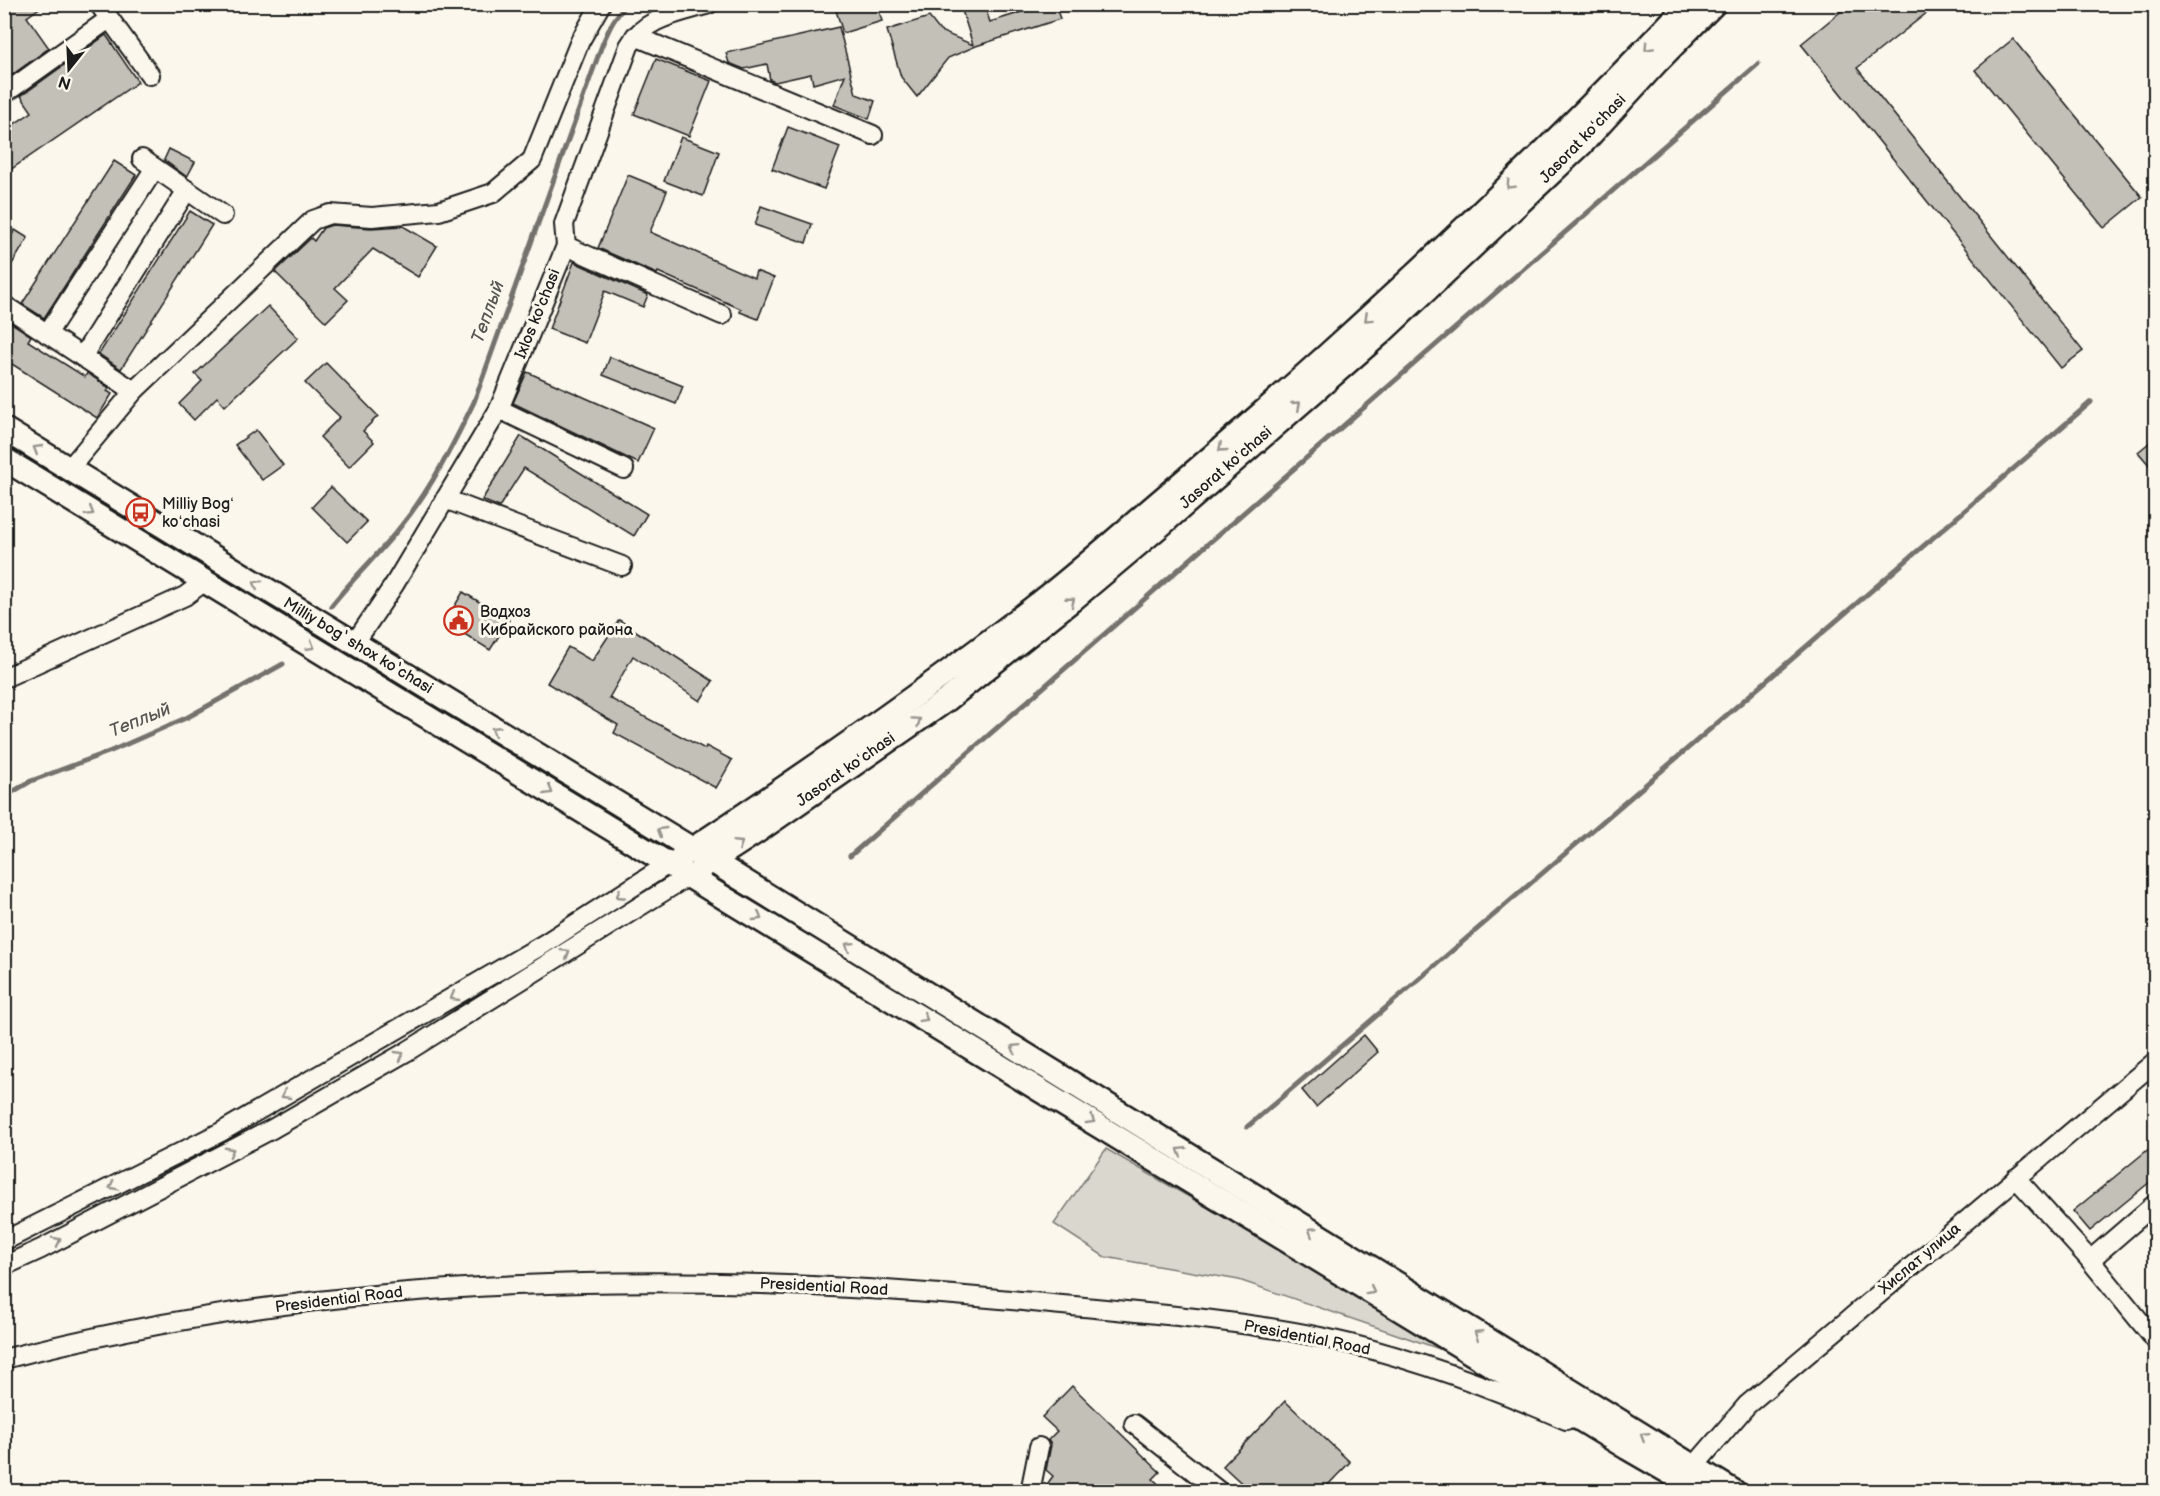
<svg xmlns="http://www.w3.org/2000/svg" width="2160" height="1496" font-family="'Balsamiq Sans',sans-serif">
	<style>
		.green { fill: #dad7ce; stroke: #7b7a75; stroke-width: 1.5 }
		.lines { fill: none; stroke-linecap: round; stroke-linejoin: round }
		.stream { stroke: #74726e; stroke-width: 5 }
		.building { fill: #c3c0b8; stroke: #1c1c1c; stroke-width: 1.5 }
		.minor-casing { stroke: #1c1c1c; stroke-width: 22 }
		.major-casing { stroke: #1c1c1c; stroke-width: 27 }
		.minor { stroke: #fbf7ec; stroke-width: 18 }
		.major { stroke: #fbf7ec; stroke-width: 22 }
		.oneway { stroke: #97948e }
		.labels { text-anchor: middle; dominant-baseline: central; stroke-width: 6; stroke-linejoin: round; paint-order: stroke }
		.street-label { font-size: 16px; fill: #1c1c1c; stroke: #fbf7ec }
		.poi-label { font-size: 16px; fill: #1c1c1c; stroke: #fbf7ec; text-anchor: start }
		.water-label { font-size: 18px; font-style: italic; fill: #575653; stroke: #fbf7ec }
	</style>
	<rect width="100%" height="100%" fill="#fbf7ec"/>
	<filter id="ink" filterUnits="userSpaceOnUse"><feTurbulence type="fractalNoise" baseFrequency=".0167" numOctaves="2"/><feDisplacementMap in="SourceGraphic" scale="12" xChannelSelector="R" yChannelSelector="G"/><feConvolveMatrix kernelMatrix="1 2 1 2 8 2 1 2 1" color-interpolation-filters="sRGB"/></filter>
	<g filter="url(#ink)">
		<polygon class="green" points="1106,1149 1428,1335 1463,1357 1239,1280 1105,1257 1054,1224"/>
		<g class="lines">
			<g class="stream">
				<path d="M 331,606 C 353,578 379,554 401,526 C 431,489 453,445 474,402 L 602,45 C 609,29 614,16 628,4"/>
				<polyline points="4,797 31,781 111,751 188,717 283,664"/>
				<polyline points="850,856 1758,64"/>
				<polyline points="1247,1127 2091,402"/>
			</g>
		</g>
		<g class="building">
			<polygon points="4,4 45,4 27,17 49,48 9,77 4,71"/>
			<polygon points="834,4 877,4 882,21 843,33"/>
			<polygon points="960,4 984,4 990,22 1035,8 1034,4 1055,4 1060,19 976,46 948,58 917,97 901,77 887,30 929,17 940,31 973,45"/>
			<polygon points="1850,4 1938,4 1857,68 2083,351 2061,368 1801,44"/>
			<polygon points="839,27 856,94 875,101 869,119 834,105 845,75 813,84 811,74 775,82 770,80 767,64 744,69 729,63 726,53"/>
			<polygon points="106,35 138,82 4,174 4,131 32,112 21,96"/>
			<polygon points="2013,39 2142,197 2104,228 1975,70"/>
			<polygon points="656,59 711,81 689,136 634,114"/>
			<polygon points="788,127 840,147 824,189 772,169"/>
			<polygon points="681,137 719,152 703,196 664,181"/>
			<polygon points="169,149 195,162 187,177 164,160"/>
			<polygon points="114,161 136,175 44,318 22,304"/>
			<polygon points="628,175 667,191 650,232 754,278 756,271 774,278 758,319 740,312 741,309 687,285 658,272 657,274 598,248"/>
			<polygon points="761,206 812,224 806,243 755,225"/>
			<polygon points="190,211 212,225 121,369 99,354"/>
			<polygon points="332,225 371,228 403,226 437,246 418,277 373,249 335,288 348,300 326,322 275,272 311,238 314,241 323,228"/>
			<polygon points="15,230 28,238 4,277 4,248"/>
			<polygon points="574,262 648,295 643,307 605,291 585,343 549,329"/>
			<polygon points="268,306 298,338 225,406 217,397 194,420 179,404 202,381 195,374"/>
			<polygon points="10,322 31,336 28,341 85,377 87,373 109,388 107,391 112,394 97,418 4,359 4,331"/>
			<polygon points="610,357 683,386 676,404 603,375"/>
			<polygon points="326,363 378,416 363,431 374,442 349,467 320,437 340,417 305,383"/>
			<polygon points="527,372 654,428 638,463 513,403"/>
			<polygon points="256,430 283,465 262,480 235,445"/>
			<polygon points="521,436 647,514 634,536 524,468 499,507 482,500"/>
			<polygon points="2156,437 2156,473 2138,452"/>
			<polygon points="331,487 367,522 347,542 312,507"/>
			<polygon points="463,592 509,620 490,650 445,622"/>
			<polygon points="619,620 713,681 700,701 633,656 609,698 705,749 706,746 732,760 716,788 614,733 618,725 547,683 568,647 592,661"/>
			<polygon points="1364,1035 1378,1052 1316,1107 1302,1090"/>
			<polygon points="2156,1143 2156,1177 2090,1231 2073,1211"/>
			<polygon points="1072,1386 1160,1472 1153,1479 1166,1491 1042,1491 1053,1476 1046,1470 1051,1445 1048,1440 1057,1431 1042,1417"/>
			<polygon points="1285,1401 1350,1462 1322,1491 1250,1491 1223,1466"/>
		</g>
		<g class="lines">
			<defs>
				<g id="minor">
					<polyline points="99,4 150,75"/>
					<polyline points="635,36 873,135"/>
					<polyline points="4,94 109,19"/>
					<polyline points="142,159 223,215"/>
					<polyline points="566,246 722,315"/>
					<polyline points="4,305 134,391"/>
					<polyline points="47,334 155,168"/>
					<polyline points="82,357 187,190"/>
					<polyline points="499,409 624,469"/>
					<polyline points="69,469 134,391 313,220 330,214 372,217 439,211 493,193 532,160 580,41 601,4"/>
					<polyline points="445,499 622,566"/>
					<path d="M 354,644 L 394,585 L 499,409 L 566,246 L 564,224 L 629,46 C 645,17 680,13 709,4"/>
					<polyline points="4,678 185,596 205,581"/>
					<polyline points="2016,1178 2090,1260 2156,1341"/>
					<polyline points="4,1241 221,1132 544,944 670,863"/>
					<polyline points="2090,1260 2156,1203"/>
					<polyline points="4,1266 41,1249 272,1129 406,1052 690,875"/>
					<path d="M 4,1359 C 340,1272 689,1268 1032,1302 C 1130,1312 1229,1318 1325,1338 C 1407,1356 1489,1386 1566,1420"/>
					<polyline points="1134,1424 1220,1492"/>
					<polyline points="1030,1492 1039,1447"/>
					<polyline points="1672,1492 1747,1405 2156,1061"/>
				</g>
				<g id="major">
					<polyline points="4,429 712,861 1735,1492"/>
					<polyline points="4,459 1627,1448 1703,1492"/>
					<path d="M 682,856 C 802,777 920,695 1034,607 C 1073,577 1109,545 1146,513 C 1207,461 1267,409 1326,356 C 1451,243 1573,127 1688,4"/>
					<polyline points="701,868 758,831 947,700 1071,601 1160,526 1381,333 1582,144 1657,62 1714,4"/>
				</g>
			</defs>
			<use href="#minor" class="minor-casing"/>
			<use href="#major" class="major-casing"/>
			<use href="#minor" class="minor"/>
			<use href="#major" class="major"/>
		</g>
		<defs><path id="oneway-chevron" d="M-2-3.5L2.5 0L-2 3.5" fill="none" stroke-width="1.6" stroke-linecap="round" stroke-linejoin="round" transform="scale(1.5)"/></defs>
		<g class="oneway">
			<use href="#oneway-chevron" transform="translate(1648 47) rotate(133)"/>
			<use href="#oneway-chevron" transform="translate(1510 185) rotate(135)"/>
			<use href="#oneway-chevron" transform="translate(1368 318) rotate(138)"/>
			<use href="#oneway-chevron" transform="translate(1297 405) rotate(-41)"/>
			<use href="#oneway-chevron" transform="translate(1222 448) rotate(139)"/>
			<use href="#oneway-chevron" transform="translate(37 449) rotate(-149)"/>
			<use href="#oneway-chevron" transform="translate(90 512) rotate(31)"/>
			<use href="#oneway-chevron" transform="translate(257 584) rotate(-149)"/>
			<use href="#oneway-chevron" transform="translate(1071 601) rotate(-39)"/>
			<use href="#oneway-chevron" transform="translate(311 646) rotate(31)"/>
			<use href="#oneway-chevron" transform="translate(917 721) rotate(-35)"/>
			<use href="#oneway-chevron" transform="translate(495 730) rotate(-149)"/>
			<use href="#oneway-chevron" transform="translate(549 791) rotate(31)"/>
			<use href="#oneway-chevron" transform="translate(661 831) rotate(-149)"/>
			<use href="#oneway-chevron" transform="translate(739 844) rotate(-33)"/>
			<use href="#oneway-chevron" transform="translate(620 895) rotate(147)"/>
			<use href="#oneway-chevron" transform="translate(758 917) rotate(31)"/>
			<use href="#oneway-chevron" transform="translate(849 946) rotate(-148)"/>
			<use href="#oneway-chevron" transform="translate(566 953) rotate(-32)"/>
			<use href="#oneway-chevron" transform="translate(454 997) rotate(150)"/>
			<use href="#oneway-chevron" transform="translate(924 1018) rotate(31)"/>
			<use href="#oneway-chevron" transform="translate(1015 1048) rotate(-148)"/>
			<use href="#oneway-chevron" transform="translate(400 1055) rotate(-30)"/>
			<use href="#oneway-chevron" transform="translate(285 1095) rotate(150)"/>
			<use href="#oneway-chevron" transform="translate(1091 1120) rotate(31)"/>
			<use href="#oneway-chevron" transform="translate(230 1151) rotate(-28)"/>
			<use href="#oneway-chevron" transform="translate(1181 1151) rotate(-148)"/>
			<use href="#oneway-chevron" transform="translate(113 1186) rotate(153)"/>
			<use href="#oneway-chevron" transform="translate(1312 1231) rotate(-148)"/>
			<use href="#oneway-chevron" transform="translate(57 1241) rotate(-27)"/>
			<use href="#oneway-chevron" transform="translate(1371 1291) rotate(31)"/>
			<use href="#oneway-chevron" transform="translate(1478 1334) rotate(-148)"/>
			<use href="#oneway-chevron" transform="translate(1644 1436) rotate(-148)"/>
		</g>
	</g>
	<defs>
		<symbol id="bus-ring" viewBox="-11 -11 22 22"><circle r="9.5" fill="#fbf7ec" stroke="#c8321e" stroke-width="1.5"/><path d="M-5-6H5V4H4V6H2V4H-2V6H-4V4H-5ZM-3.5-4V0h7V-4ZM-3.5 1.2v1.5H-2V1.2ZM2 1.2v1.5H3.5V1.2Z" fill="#c8321e"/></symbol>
		<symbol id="civic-ring" viewBox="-11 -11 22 22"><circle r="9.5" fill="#fbf7ec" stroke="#c8321e" stroke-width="1.5"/><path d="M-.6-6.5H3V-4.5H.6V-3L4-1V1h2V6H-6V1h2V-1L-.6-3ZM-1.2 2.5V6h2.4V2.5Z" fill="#c8321e"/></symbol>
	</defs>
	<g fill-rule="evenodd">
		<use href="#bus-ring" x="124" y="496" width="33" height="33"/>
		<use href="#civic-ring" x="442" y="604" width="33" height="33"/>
	</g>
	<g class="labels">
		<g class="street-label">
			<text transform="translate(1583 139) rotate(-46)">Jasorat koʻchasi</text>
			<text transform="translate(538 314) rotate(-68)">Ixlos ko'chasi</text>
			<text transform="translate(1226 468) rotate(-41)">Jasorat koʻchasi</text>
			<text transform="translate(358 646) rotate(31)">Milliy bog‘ shox ko‘chasi</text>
			<text transform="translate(846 770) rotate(-35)">Jasorat koʻchasi</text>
			<text transform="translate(1920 1259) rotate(-40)">Хислат улица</text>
			<text transform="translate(824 1287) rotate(3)">Presidential Road</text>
			<text transform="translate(339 1300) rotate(-7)">Presidential Road</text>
			<text transform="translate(1307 1338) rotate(11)">Presidential Road</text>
		</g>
		<g class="poi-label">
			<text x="162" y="504">Milliy Bogʻ<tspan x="162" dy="18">koʻchasi</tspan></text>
			<text x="480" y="612">Водхоз<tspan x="480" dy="18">Кибрайского района</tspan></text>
		</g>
		<g class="water-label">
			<text transform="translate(488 312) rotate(-70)">Теплый</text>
			<text transform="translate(140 720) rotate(-22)">Теплый</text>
		</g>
	</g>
	<rect width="2160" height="1496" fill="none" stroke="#fbf7ec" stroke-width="24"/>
	<rect x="12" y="12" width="2136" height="1472" fill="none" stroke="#1c1c1c" stroke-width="2" filter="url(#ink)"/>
	<g transform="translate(69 69) rotate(198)" stroke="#fbf7ec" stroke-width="4.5" paint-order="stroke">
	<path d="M0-4.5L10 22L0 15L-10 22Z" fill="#1c1c1c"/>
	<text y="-9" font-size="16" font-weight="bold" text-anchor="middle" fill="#1c1c1c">N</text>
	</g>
</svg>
